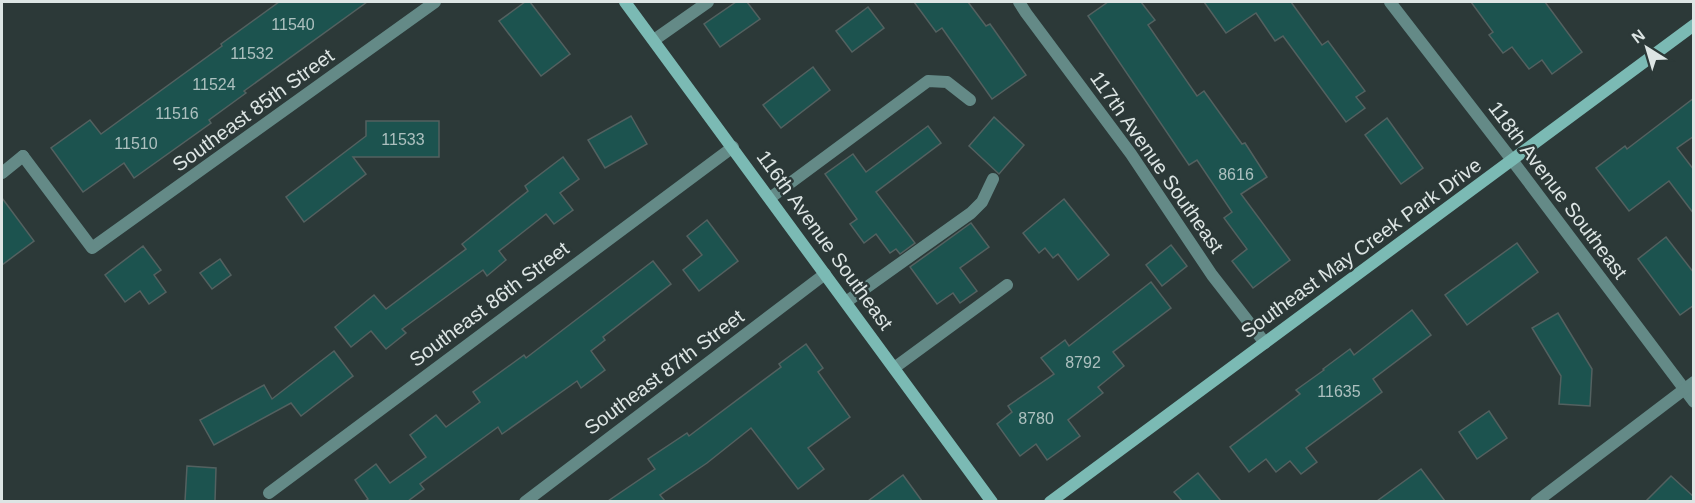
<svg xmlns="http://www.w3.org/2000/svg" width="1695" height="503" font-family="Helvetica,sans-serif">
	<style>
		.building { fill: #1c534f; stroke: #536160; stroke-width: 1.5 }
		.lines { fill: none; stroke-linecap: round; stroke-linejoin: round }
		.lane { stroke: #648a87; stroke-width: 12 }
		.street { stroke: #648a87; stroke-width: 12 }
		.secondary { stroke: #7bbab4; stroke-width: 12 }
		.labels { text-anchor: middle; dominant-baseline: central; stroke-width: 5; stroke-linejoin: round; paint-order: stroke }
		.number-label { font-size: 16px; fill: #adc0bf }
		.street-label { font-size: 20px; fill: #dde5e4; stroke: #2c3938 }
	</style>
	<rect width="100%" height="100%" fill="#2c3938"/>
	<g class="building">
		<polygon points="279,2 367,2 244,91 246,93 209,120 211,123 134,178 124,163 83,192 51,148 90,120 101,134 222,46 221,44"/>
		<polygon points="525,2 530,2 570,54 541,76 499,21"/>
		<polygon points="736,2 747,2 760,19 720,47 704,24"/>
		<polygon points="914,2 968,2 986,26 990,24 1026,75 992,99 942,28 936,32"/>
		<polygon points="1108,2 1141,2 1155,20 1148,25 1197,96 1204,91 1242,144 1245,143 1267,177 1241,194 1290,260 1253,288 1232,261 1247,249 1224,218 1232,212 1197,160 1189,165 1088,16"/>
		<polygon points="1204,2 1291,2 1322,45 1328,41 1365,91 1356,97 1365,108 1346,122 1283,36 1275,41 1256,13 1226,33"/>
		<polygon points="1471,2 1545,2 1582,52 1552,74 1542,60 1529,69 1512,47 1503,53 1489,35 1493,32"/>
		<polygon points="868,7 884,28 852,52 836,31"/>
		<polygon points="813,67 830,90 781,128 763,105"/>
		<polygon points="1694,98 1694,136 1677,148 1694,170 1694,214 1669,181 1629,211 1596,168 1625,146 1627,149"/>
		<polygon points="631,116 647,144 605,168 588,140"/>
		<polygon points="994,117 1024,145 999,174 969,146"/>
		<polygon points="1387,118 1423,168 1401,184 1365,135"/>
		<polygon points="366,121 439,121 439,157 353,157 366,174 304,222 286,197 366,136"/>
		<polygon points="928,126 941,143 876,192 915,243 900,254 896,249 890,253 876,234 864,243 850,224 857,219 825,174 853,154 866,172"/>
		<polygon points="563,157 579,179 560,193 573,210 554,224 546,214 499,251 506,260 487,276 483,270 402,329 406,333 386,349 371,331 351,347 335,327 374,295 386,309 466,249 462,244 528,191 525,186"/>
		<polygon points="2,198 34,241 2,265"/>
		<polygon points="1064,199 1109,255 1078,280 1058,254 1053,258 1045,248 1039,253 1023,233"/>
		<polygon points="707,220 738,261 699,291 683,270 702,255 687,236"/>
		<polygon points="971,223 989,247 960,268 977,291 960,303 953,293 937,304 910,267"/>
		<polygon points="1666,237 1694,273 1694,305 1680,315 1638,259"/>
		<polygon points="1517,243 1538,272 1467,325 1445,295"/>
		<polygon points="1171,245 1187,266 1162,286 1146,265"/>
		<polygon points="143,246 161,270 154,275 166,292 149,304 140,291 125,302 105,275"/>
		<polygon points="220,259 231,275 212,289 200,273"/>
		<polygon points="653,261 671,284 603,337 605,340 591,351 605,370 581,388 577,381 502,434 498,427 420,484 424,489 408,501 365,501 368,499 355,480 376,464 390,483 426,457 410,435 436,415 446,427 480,402 473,392 524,355 526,358"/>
		<polygon points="1151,282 1171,308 1113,352 1124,366 1098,387 1103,393 1068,420 1080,436 1047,460 1036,444 1020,456 997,424 1012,412 1008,406 1054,374 1041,358 1065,340 1069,346"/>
		<polygon points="1412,310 1431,335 1373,379 1382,392 1306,448 1317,462 1301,474 1290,461 1276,472 1266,459 1249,472 1230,447 1300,394 1296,390 1324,370 1323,369 1350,349 1354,355"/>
		<polygon points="1558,313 1592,369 1590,406 1559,404 1561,376 1532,328"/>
		<polygon points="806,344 823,368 818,372 850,417 808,448 824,469 798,489 751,428 707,463 660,495 665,501 608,501 655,469 648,459 687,433 689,436 781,367 779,364"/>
		<polygon points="334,351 353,376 301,416 291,403 214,445 200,420 264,385 272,399"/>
		<polygon points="1489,411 1507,438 1477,459 1459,432"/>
		<polygon points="187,466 216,468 215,501 185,501"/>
		<polygon points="1421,469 1445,501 1377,501"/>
		<polygon points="1198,473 1221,501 1182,501 1174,492"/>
		<polygon points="903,475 922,501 868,501"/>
		<polygon points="1671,476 1694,497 1694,501 1646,501"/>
	</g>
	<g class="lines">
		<g class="lane">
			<polyline points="654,40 708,2"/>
			<polyline points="2,173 23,156"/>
			<polyline points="770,198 928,81 947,82 970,100"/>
			<polyline points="846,302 971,213 982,202 993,179"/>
			<polyline points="894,368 1007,285"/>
		</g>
		<g class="street">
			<polyline points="1019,2 1026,13 1131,154 1212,275 1265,343"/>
			<polyline points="1390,2 1512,160 1694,402"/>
			<polyline points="23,156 92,248 435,2"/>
			<polyline points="269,493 733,147"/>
			<polyline points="525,502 825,274"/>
			<polyline points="1536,502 1694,382"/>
		</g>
		<g class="secondary">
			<polyline points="625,2 992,502"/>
			<polyline points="1050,502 1694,25"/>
		</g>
	</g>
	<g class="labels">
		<g class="number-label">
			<text x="293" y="24">11540</text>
			<text x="252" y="53">11532</text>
			<text x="214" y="84">11524</text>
			<text x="177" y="113">11516</text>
			<text x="403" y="139">11533</text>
			<text x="136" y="143">11510</text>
			<text x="1236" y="174">8616</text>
			<text x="1083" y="362">8792</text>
			<text x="1339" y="391">11635</text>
			<text x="1036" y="418">8780</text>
		</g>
		<g class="street-label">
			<text transform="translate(253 110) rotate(-36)">Southeast 85th Street</text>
			<text transform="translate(1157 162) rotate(55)">117th Avenue Southeast</text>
			<text transform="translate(1558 190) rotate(53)">118th Avenue Southeast</text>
			<text transform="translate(825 240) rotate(54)">116th Avenue Southeast</text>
			<text transform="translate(1361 248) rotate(-36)">Southeast May Creek Park Drive</text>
			<text transform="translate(489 304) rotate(-37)">Southeast 86th Street</text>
			<text transform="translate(664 372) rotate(-37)">Southeast 87th Street</text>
		</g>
	</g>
	<rect width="1695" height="503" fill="none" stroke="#dde5e4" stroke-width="6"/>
	<g transform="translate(1647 48) rotate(323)" stroke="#2c3938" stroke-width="4.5" paint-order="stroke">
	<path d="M0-4.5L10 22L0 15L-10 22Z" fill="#dde5e4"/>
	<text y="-9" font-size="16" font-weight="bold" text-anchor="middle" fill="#dde5e4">N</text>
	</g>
</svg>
